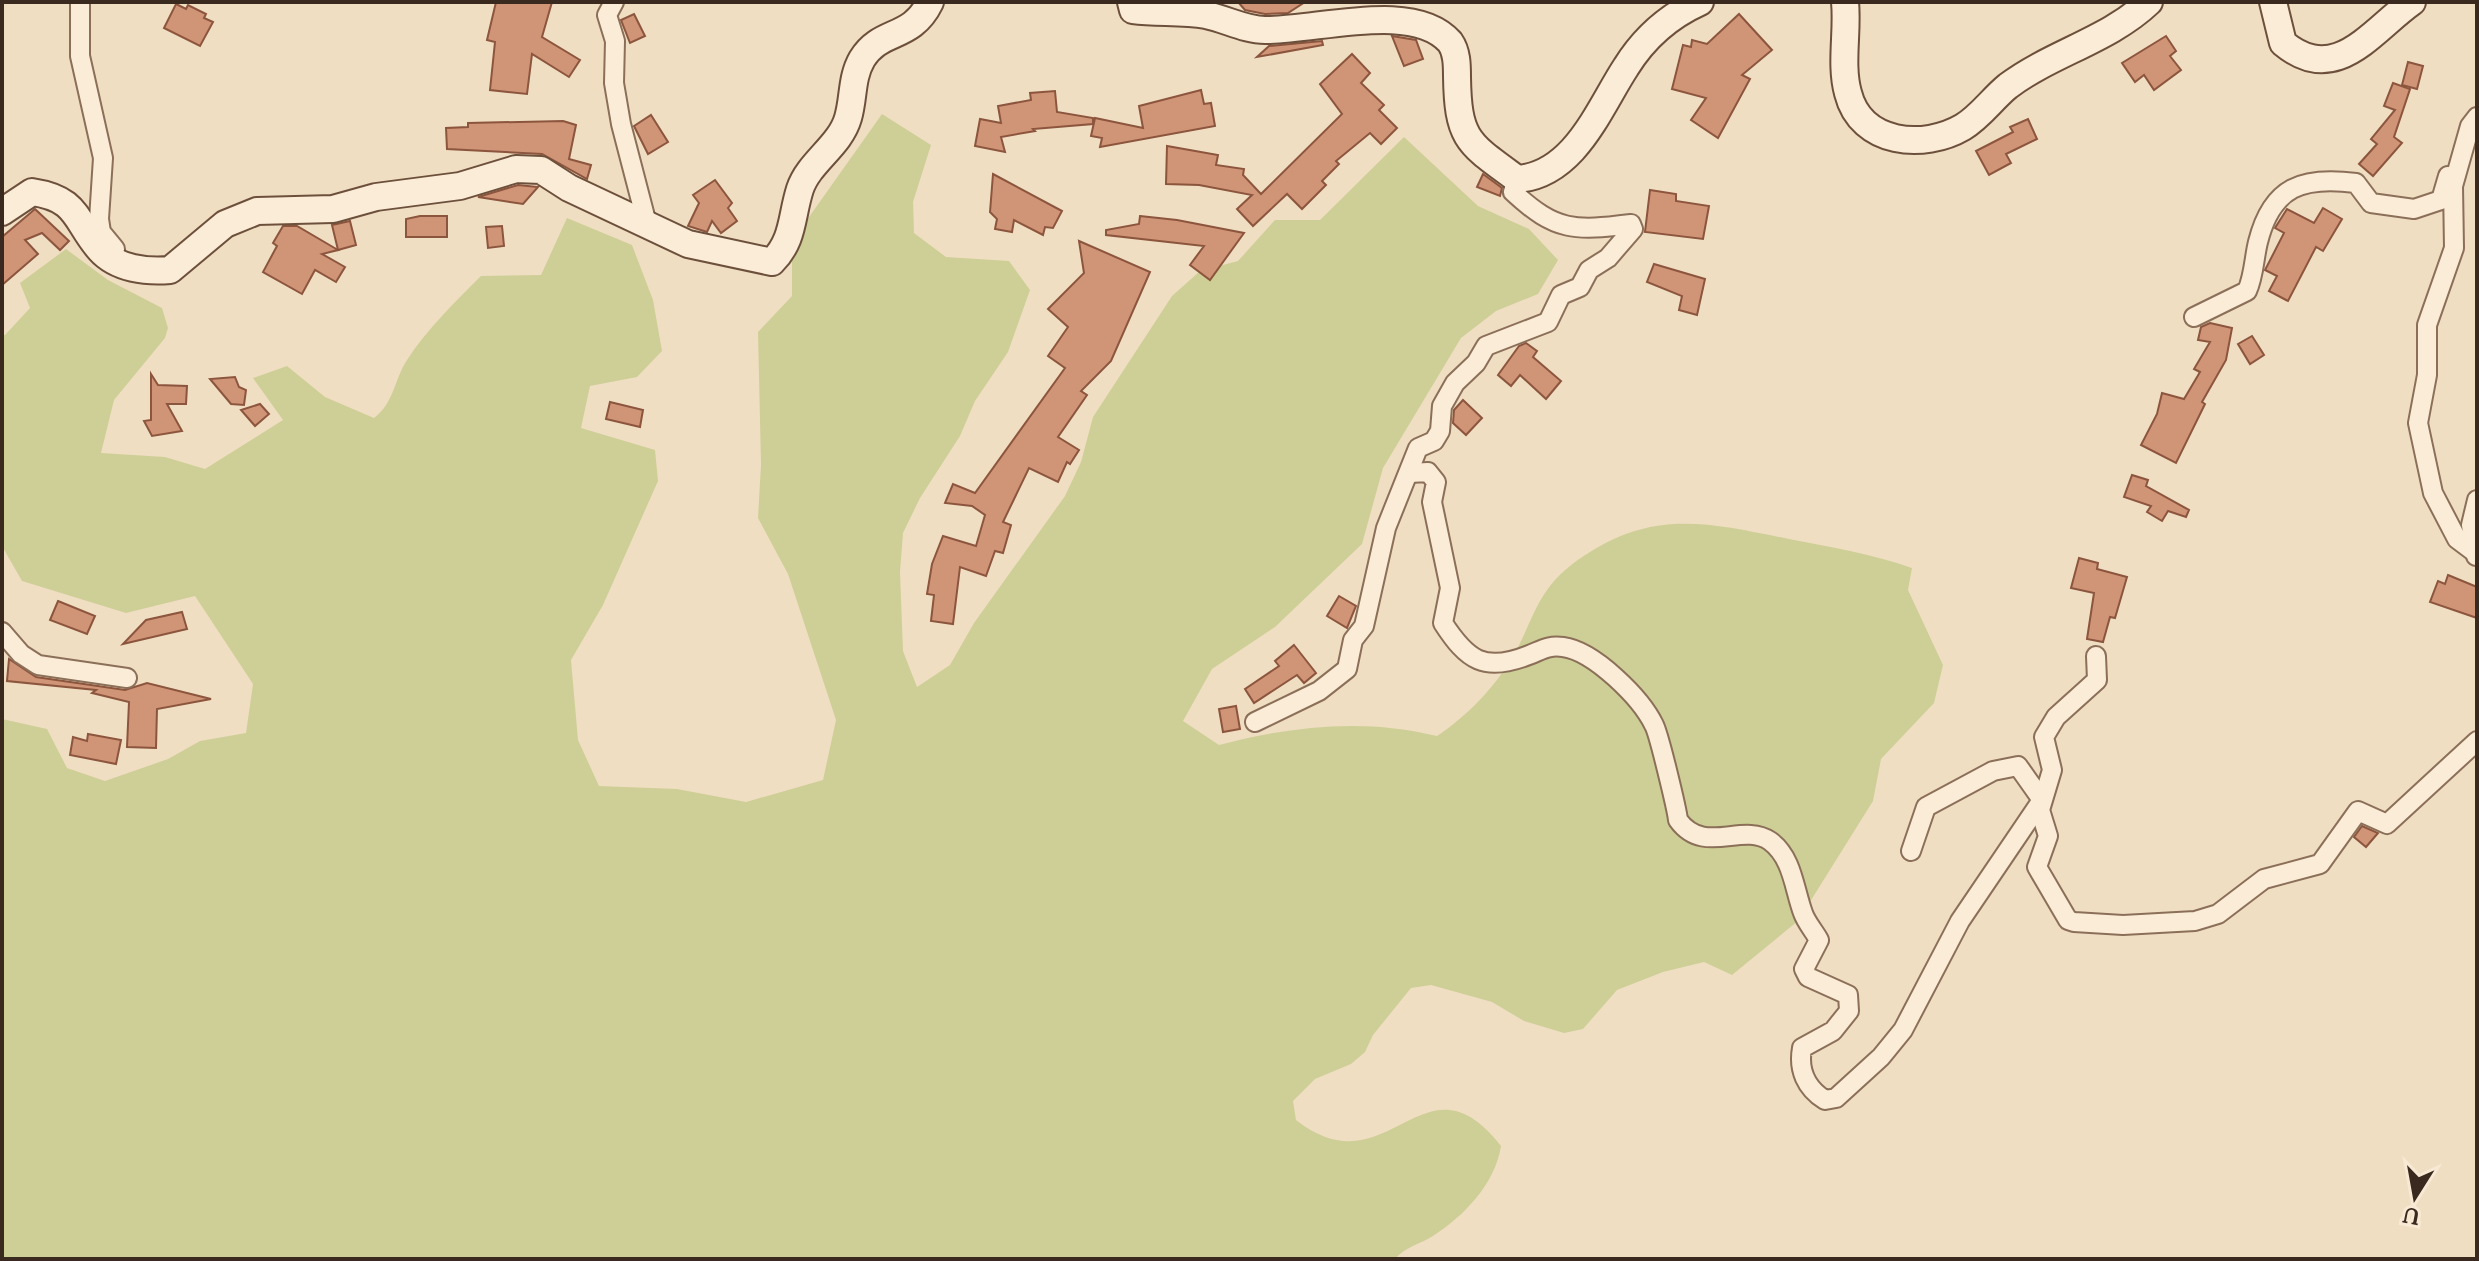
<svg xmlns="http://www.w3.org/2000/svg" width="2479" height="1261" font-family="Lora,serif">
	<style>
		.green { fill: #cecf96 }
		.building { fill: #d09477; stroke: #8c553d; stroke-width: 2 }
		.lines { fill: none; stroke-linecap: round; stroke-linejoin: round }
		.street-casing { stroke: #8b6f59; stroke-width: 22 }
		.secondary-casing { stroke: #6d503c; stroke-width: 30 }
		.street { stroke: #faecd7; stroke-width: 18 }
		.secondary { stroke: #faecd7; stroke-width: 26 }
	</style>
	<rect width="100%" height="100%" fill="#f0dec3"/>
	<path class="green" d="M 882,114 L 931,145 L 913,202 L 914,233 L 946,257 L 1009,261 L 1030,290 L 1008,352 L 975,401 L 960,436 L 920,498 L 903,533 L 900,572 L 903,651 L 917,687 L 950,665 L 974,623 L 1065,496 L 1081,462 L 1093,417 L 1172,296 L 1200,271 L 1238,261 L 1275,220 L 1320,220 L 1404,137 L 1478,206 L 1529,229 L 1558,260 L 1538,294 L 1496,311 L 1461,338 L 1383,468 L 1362,544 L 1275,627 L 1212,669 L 1183,721 L 1219,745 C 1291,726 1364,718 1437,736 C 1467,716 1494,688 1512,658 C 1525,637 1532,612 1545,593 C 1556,576 1573,562 1590,552 C 1658,509 1714,524 1789,539 C 1831,547 1872,554 1912,568 L 1908,590 L 1943,665 L 1934,703 L 1881,759 L 1873,801 L 1798,921 L 1732,975 L 1704,962 L 1663,972 L 1617,990 L 1583,1029 L 1564,1033 L 1524,1021 L 1492,1002 L 1431,985 L 1411,988 L 1373,1035 L 1365,1052 L 1351,1064 L 1315,1079 L 1293,1101 L 1296,1120 C 1389,1193 1423,1046 1501,1146 C 1495,1184 1464,1216 1433,1236 C 1419,1245 1406,1246 1395,1259 L 2,1259 L 2,719 L 47,729 L 67,768 L 105,781 L 168,759 L 200,741 L 246,733 L 253,684 L 195,596 L 126,613 L 22,581 L 2,546 L 2,335 L 5,335 L 30,308 L 20,283 L 66,249 L 108,280 L 162,308 L 168,328 L 165,338 L 114,400 L 101,453 L 165,457 L 205,469 L 283,420 L 253,378 L 287,366 L 325,397 L 374,418 C 394,403 394,380 407,360 C 427,329 455,302 481,276 L 541,275 L 567,218 L 632,245 L 653,300 L 662,351 L 637,377 L 590,386 L 581,428 L 655,450 L 658,481 L 603,605 L 571,660 L 578,740 L 599,786 L 677,789 L 746,802 L 823,780 L 836,720 L 788,574 L 758,518 L 761,465 L 758,332 L 792,296 L 792,241 Z"/>
	<g class="building">
		<polygon points="496,2 552,2 542,37 580,60 569,77 532,54 527,94 490,90 495,42 487,40"/>
		<polygon points="1238,2 1305,2 1288,13 1265,14 1245,10"/>
		<polygon points="176,4 186,9 188,5 206,14 204,18 213,22 200,46 164,28"/>
		<polygon points="634,14 645,36 630,43 621,20"/>
		<polygon points="1739,14 1772,50 1742,75 1750,79 1718,138 1691,120 1706,98 1672,89 1683,45 1691,47 1692,40 1707,44"/>
		<polygon points="1392,36 1416,40 1423,59 1404,66"/>
		<polygon points="2166,36 2176,51 2170,56 2181,70 2154,90 2144,75 2135,82 2122,63"/>
		<polygon points="1322,41 1323,45 1257,57 1269,46"/>
		<polygon points="1352,54 1370,73 1361,83 1384,105 1379,110 1397,128 1381,144 1370,133 1336,161 1339,164 1322,181 1326,185 1302,209 1287,194 1253,226 1237,209 1252,195 1199,185 1166,184 1167,146 1218,155 1216,165 1244,169 1243,175 1261,194 1342,114 1320,84"/>
		<polygon points="2408,62 2423,66 2417,89 2402,85"/>
		<polygon points="2393,83 2410,89 2394,137 2402,143 2373,176 2359,164 2377,144 2371,139 2395,110 2384,106"/>
		<polygon points="1201,90 1204,104 1211,103 1215,126 1100,147 1102,138 1091,136 1095,118 1143,128 1139,106"/>
		<polygon points="1055,91 1057,112 1093,118 1093,124 1033,129 1035,131 1001,137 1005,152 975,146 980,119 1001,123 998,106 1031,100 1030,93"/>
		<polygon points="651,115 668,142 648,154 634,126"/>
		<polygon points="2028,119 2037,139 2006,154 2011,163 1989,175 1976,151 2013,132 2010,127"/>
		<polygon points="563,121 576,125 569,159 591,165 587,179 542,154 447,149 446,128 468,127 468,123"/>
		<polygon points="993,174 1062,211 1053,228 1045,227 1043,235 1014,220 1012,232 995,229 997,219 990,212"/>
		<polygon points="1483,174 1502,188 1500,196 1477,187"/>
		<polygon points="715,180 732,203 728,208 737,221 721,233 712,221 707,232 688,226 699,203 693,195"/>
		<polygon points="518,185 538,187 523,204 478,197"/>
		<polygon points="1650,190 1676,194 1676,201 1709,206 1703,239 1645,232"/>
		<polygon points="2323,208 2342,219 2323,251 2316,247 2288,301 2269,291 2277,276 2265,270 2284,233 2275,228 2287,209 2314,223"/>
		<polygon points="35,209 69,241 60,250 42,233 25,240 38,254 2,285 2,237"/>
		<polygon points="420,216 447,216 447,237 406,237 406,219"/>
		<polygon points="1140,216 1177,220 1244,233 1210,280 1190,265 1204,246 1106,235 1106,230 1139,224"/>
		<polygon points="350,221 356,245 338,250 332,225"/>
		<polygon points="283,226 297,226 338,250 322,254 345,267 336,282 315,270 302,294 263,272 277,246 273,243"/>
		<polygon points="502,226 504,246 488,248 486,227"/>
		<polygon points="1079,241 1150,272 1111,361 1081,391 1087,395 1058,437 1079,450 1070,464 1067,462 1058,482 1029,468 1003,522 1011,525 1003,553 995,551 986,576 960,567 953,624 931,621 934,595 927,594 932,564 943,536 976,546 985,515 972,506 945,503 953,484 975,493 1065,368 1048,356 1068,327 1048,309 1084,273"/>
		<polygon points="1654,264 1705,279 1697,315 1679,310 1682,296 1647,282"/>
		<polygon points="2210,323 2232,328 2226,360 2202,402 2205,404 2176,463 2141,445 2157,414 2162,393 2184,399 2200,372 2194,369 2210,342 2198,340 2201,327"/>
		<polygon points="2252,336 2264,355 2250,364 2238,344"/>
		<polygon points="1526,343 1537,351 1533,357 1561,381 1546,399 1520,375 1511,386 1498,375 1519,346"/>
		<polygon points="151,374 158,385 187,386 186,404 167,404 182,431 152,436 144,421 151,420"/>
		<polygon points="235,377 239,387 246,390 244,405 231,404 210,379"/>
		<polygon points="1463,400 1482,418 1466,435 1453,423 1454,410"/>
		<polygon points="610,402 643,410 640,427 606,419"/>
		<polygon points="260,404 269,414 255,426 241,410"/>
		<polygon points="2132,475 2148,480 2146,486 2189,510 2186,517 2168,511 2162,521 2147,512 2151,506 2124,497"/>
		<polygon points="2079,558 2098,563 2097,569 2127,577 2115,618 2110,617 2103,642 2087,639 2094,593 2071,588"/>
		<polygon points="2448,575 2477,587 2477,618 2430,602 2438,581 2445,584"/>
		<polygon points="1339,596 1356,606 1347,628 1327,616"/>
		<polygon points="58,601 95,616 87,634 50,620"/>
		<polygon points="182,612 187,629 123,644 146,620"/>
		<polygon points="1294,645 1316,673 1304,683 1297,675 1254,703 1245,689 1279,666 1275,661"/>
		<polygon points="9,659 36,677 125,690 147,683 211,699 157,709 156,748 127,747 129,702 92,693 96,690 7,681"/>
		<polygon points="1236,706 1240,729 1223,732 1219,709"/>
		<polygon points="88,734 121,740 116,764 70,755 73,737 87,741"/>
		<polygon points="2362,826 2378,833 2366,847 2354,837"/>
	</g>
	<g class="lines">
		<defs>
			<g id="street">
				<polyline points="80,2 80,56 103,158 99,219 101,232 115,249"/>
				<polyline points="614,2 607,15 615,41 614,83 621,124 647,224"/>
				<polyline points="2477,117 2470,126 2453,186 2454,248 2427,325 2427,375 2418,423 2433,493 2457,539 2477,554"/>
				<path d="M 2194,317 L 2247,291 C 2254,276 2254,258 2258,242 C 2272,186 2303,176 2356,183 L 2371,203 L 2414,209 L 2441,200 L 2448,176"/>
				<path d="M 1410,473 L 1428,472 L 1436,482 L 1432,502 L 1450,588 L 1443,623 C 1467,660 1484,673 1529,655 C 1542,650 1548,645 1563,647 C 1594,651 1641,698 1654,725 C 1659,734 1677,810 1678,820 C 1704,856 1742,822 1770,841 C 1793,858 1794,889 1803,913 C 1806,922 1814,931 1819,940 L 1804,969 L 1808,977 L 1848,995 L 1849,1011 L 1833,1031 L 1802,1048 C 1798,1070 1806,1088 1825,1100 L 1836,1098 L 1881,1057 L 1903,1030 L 1960,921 L 2042,800 L 2018,766 L 1993,771 L 1926,807 L 1911,851"/>
				<polyline points="2476,556 2471,525 2477,500"/>
				<polyline points="2,632 21,654 38,665 127,678"/>
				<polyline points="2096,656 2097,680 2056,717 2044,737 2052,770 2040,810 2048,836 2037,867 2068,920 2074,922 2123,925 2195,921 2218,914 2264,879 2320,864 2358,811 2387,824 2477,741"/>
				<path d="M 1255,722 L 1319,691 L 1347,669 L 1353,640 L 1364,626 L 1386,528 L 1418,448 L 1434,441 L 1440,431 L 1442,406 L 1455,383 L 1476,363 L 1486,346 L 1548,322 L 1561,295 L 1580,287 L 1589,270 L 1608,258 L 1633,229 L 1631,224 C 1575,231 1556,232 1513,192 L 1517,179"/>
			</g>
			<g id="secondary">
				<path d="M 1131,2 L 1133,10 C 1157,13 1182,11 1206,15 C 1226,19 1245,30 1265,30 C 1316,31 1413,0 1450,42 C 1457,52 1457,65 1457,77 C 1458,140 1468,143 1517,179 C 1575,175 1599,108 1626,67 C 1644,38 1669,16 1700,2"/>
				<path d="M 1845,2 C 1848,32 1840,64 1848,93 C 1861,145 1924,150 1963,127 C 1981,116 1992,99 2008,86 C 2052,53 2109,40 2149,2"/>
				<path d="M 2273,2 L 2283,43 C 2336,87 2371,31 2412,2"/>
				<path d="M 2,212 L 32,192 C 79,199 74,220 100,250 C 117,269 147,272 170,270 L 225,224 L 257,211 L 333,209 L 376,197 L 460,186 L 516,169 L 541,170 L 569,188 L 688,244 L 772,262 C 794,240 791,217 800,189 C 809,162 840,146 848,118 C 854,98 851,78 862,59 C 881,28 911,41 930,2"/>
			</g>
		</defs>
		<use href="#street" class="street-casing"/>
		<use href="#secondary" class="secondary-casing"/>
		<use href="#street" class="street"/>
		<use href="#secondary" class="secondary"/>
	</g>
	<rect width="2479" height="1261" fill="none" stroke="#3a291e" stroke-width="8"/>
	<g transform="translate(2415 1197) rotate(191)" stroke="#f7e9d3" stroke-width="6" paint-order="stroke">
	<path d="M0-6L14 30L0 20L-14 30Z" fill="#3a291e"/>
	<text y="-12" font-size="22" font-weight="bold" text-anchor="middle" fill="#3a291e">U</text>
	</g>
</svg>
